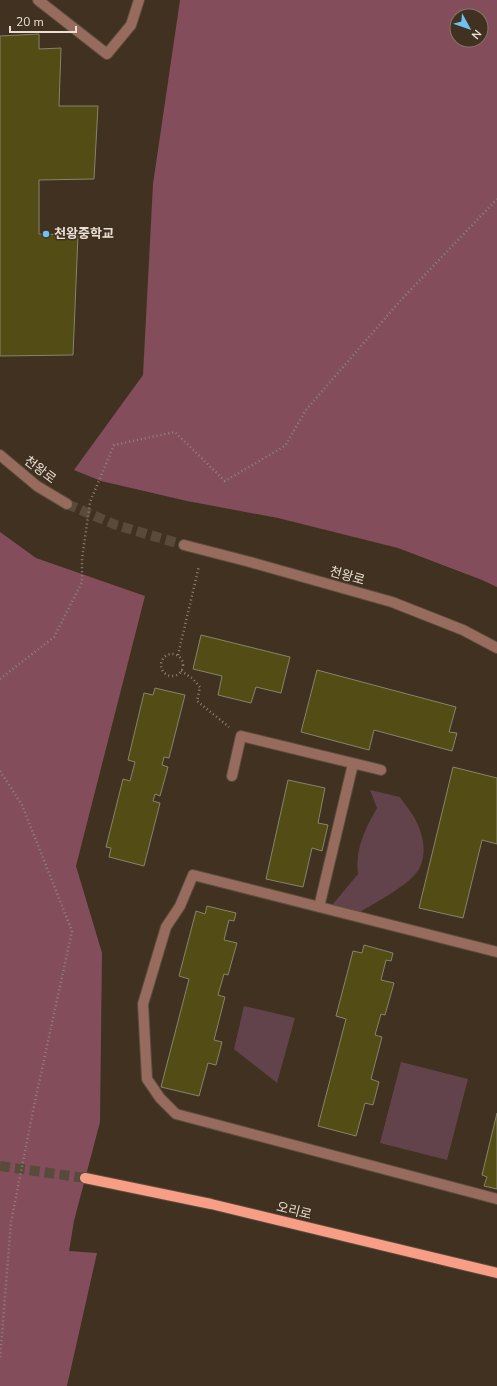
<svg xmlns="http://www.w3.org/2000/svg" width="497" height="1386" font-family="'Nunito Sans','Noto Sans KR',sans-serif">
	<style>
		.green { fill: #63434b }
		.forest { fill: #834d5c; fill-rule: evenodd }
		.building { fill: #534c14; stroke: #87846c }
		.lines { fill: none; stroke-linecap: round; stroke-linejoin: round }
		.minor-tunnel { stroke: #594b3b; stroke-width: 10; stroke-dasharray: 10 5; stroke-linecap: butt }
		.major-tunnel { stroke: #594b3b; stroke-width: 10; stroke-dasharray: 10 5; stroke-linecap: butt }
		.minor-casing { stroke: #5b4d3d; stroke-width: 12 }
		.major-casing { stroke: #5b4d3d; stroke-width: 12 }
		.path { stroke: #918477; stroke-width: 2.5; stroke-dasharray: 1 3; stroke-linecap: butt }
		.minor { stroke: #976b5e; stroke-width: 10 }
		.major { stroke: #f99e86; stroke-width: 10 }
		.poi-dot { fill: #6dc2f3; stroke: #403120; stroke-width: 1.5 }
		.labels { text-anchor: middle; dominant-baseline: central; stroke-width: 3; stroke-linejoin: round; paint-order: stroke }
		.poi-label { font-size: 13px; font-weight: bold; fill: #e9dfd5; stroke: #403120; text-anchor: start }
		.street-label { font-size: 13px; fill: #e9dfd5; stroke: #403120 }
	</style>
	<rect width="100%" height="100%" fill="#403120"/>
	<g class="green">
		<path d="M 370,790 L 400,797 C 406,806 414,815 418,825 C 424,839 426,854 420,867 C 413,884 369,906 353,916 L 328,910 L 358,874 C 355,850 365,829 377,808 Z"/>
		<polygon points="244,1006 295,1018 277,1083 234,1049"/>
		<polygon points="401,1062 468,1079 447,1160 380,1143"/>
	</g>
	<g class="forest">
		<path d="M 180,0 L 497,0 L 497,587 L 482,580 L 398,548 L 278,518 L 187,501 L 101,481 L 74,470 L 143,375 L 153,184 ZM 457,16 L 481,16 L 481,40 L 457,40 Z"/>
		<polygon points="0,532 36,558 145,596 76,866 102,953 100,1122 74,1221 69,1251 97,1253 67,1386 0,1386"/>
	</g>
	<g class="building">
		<polygon points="39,34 39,49 61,48 59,106 98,106 94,179 39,180 39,234 78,235 73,355 0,356 0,36"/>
		<polygon points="201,635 290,657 281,693 256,687 251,703 218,695 222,676 193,669"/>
		<polygon points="317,670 456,707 449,732 457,733 452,751 374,730 369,750 301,732"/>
		<polygon points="155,688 185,695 169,758 164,757 162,765 168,767 160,796 155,794 153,801 160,803 144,866 109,857 111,848 106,847 123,779 130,781 135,762 128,760 144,693 153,695"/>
		<polygon points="453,767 497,778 497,844 482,840 463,918 419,908"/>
		<polygon points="288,780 325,788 318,823 328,825 322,851 312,848 303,887 266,879"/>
		<polygon points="207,906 236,913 234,921 229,920 224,940 237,943 228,975 224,974 218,995 225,997 214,1040 222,1042 216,1065 208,1063 199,1096 161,1087 189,979 179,976 196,911 205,914"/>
		<polygon points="364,945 393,953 391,961 386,960 381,980 394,983 385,1015 381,1014 375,1035 382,1037 371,1079 379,1082 373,1105 365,1103 356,1136 318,1126 346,1019 336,1016 353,951 362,953"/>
		<polygon points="497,1113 497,1189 484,1186 487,1177 482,1175"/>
	</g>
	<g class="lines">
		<polyline class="minor-tunnel" points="67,504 116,525 184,545"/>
		<polyline class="major-tunnel" points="0,1166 85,1178"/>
		<defs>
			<g id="minor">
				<polyline points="38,0 107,54 131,25 139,0"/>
				<polyline points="0,455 37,486 67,504"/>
				<polyline points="184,545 250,562 392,602 463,630 497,648"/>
				<polyline points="232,776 241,736 381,770"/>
				<polyline points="319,907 353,764"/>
				<polyline points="497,952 193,875 180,906 166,927 143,1004 147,1079 160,1098 176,1114 497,1199"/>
			</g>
			<polyline id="major" points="85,1178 211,1204 497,1273"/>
		</defs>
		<use href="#minor" class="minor-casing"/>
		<use href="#major" class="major-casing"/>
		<g class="path">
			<circle cx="172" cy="665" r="11"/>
			<polyline points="178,655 199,566"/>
			<polyline points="181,671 192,678 200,687 197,701 229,727"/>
			<polyline points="0,679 54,637 82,582 82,559 90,502 114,445 175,432 225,481 285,446 306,410 400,301 497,199"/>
			<polyline points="0,771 22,805 72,931 35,1101 11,1222 0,1359"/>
		</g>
		<use href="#minor" class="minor"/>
		<use href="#major" class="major"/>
	</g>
	<circle class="poi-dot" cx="46" cy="234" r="4"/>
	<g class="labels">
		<g class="poi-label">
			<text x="54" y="234">천왕중학교</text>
		</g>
		<g class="street-label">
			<text transform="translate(40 470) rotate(37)">천왕로</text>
			<text transform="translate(347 576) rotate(16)">천왕로</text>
			<text transform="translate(294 1211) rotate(14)">오리로</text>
		</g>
	</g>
	<g transform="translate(469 28) rotate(130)"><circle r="19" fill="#403120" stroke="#847768"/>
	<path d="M0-3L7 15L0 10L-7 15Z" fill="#6dc2f3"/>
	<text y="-6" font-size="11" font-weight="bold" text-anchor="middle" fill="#e9dfd5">N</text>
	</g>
	<path d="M10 26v6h66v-6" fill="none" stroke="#e9dfd5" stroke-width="2"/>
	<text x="16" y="26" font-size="12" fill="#e9dfd5" stroke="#403120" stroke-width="3" paint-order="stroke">20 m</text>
</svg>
